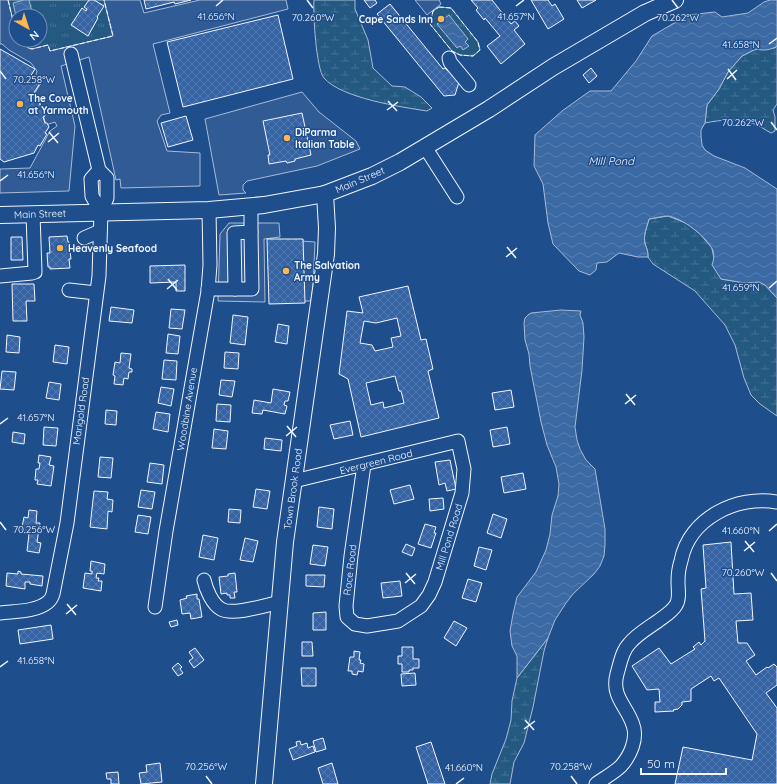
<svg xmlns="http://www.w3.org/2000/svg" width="777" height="784" font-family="Quicksand,sans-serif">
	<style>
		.wetland { fill: url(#wetland-marsh); stroke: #a8bbd7 }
		.park { fill: url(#park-tufts); stroke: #a8bbd7 }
		.parking { fill: #305b95; stroke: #a8bbd7 }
		.water { fill: url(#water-waves); stroke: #a8bbd7 }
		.building { fill: url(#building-cross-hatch); stroke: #f2f6ff; fill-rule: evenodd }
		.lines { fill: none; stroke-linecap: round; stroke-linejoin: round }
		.minor-casing { stroke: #f2f6ff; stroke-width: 15 }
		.major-casing { stroke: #f2f6ff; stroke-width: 18 }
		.minor { stroke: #1f4e8c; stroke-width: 13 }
		.major { stroke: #1f4e8c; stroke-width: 16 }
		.fence { stroke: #f2f6ff; stroke-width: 1; stroke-dasharray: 5 2; stroke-linecap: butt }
		.ticks { fill: none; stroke: #f2f6ff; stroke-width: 1.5 }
		.poi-dot { fill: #ffb74d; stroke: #1f4e8c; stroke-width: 1.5 }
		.labels { text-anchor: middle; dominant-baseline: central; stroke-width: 3; stroke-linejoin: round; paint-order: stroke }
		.poi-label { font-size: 10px; font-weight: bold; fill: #f2f6ff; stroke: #1f4e8c; text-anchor: start }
		.street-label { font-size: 10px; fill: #f2f6ff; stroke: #1f4e8c }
		.water-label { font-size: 11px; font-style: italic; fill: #f2f6ff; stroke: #1f4e8c }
		.ticks-label { font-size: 10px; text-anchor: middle; fill: #f2f6ff; stroke: #1f4e8c; stroke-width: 3; stroke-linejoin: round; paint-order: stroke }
	</style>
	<defs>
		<pattern id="wetland-marsh" width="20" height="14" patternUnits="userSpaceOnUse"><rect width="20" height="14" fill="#245a82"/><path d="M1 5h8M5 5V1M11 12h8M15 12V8" fill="none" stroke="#447295"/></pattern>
		<pattern id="park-tufts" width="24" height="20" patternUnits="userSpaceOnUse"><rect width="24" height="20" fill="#245a82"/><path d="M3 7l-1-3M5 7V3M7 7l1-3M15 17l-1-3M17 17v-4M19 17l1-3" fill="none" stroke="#447295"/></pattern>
		<pattern id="water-waves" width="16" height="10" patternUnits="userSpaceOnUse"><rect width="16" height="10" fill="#3b69a3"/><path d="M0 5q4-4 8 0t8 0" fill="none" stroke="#587fb1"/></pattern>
		<pattern id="building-cross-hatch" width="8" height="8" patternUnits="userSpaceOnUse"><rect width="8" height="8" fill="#3563a3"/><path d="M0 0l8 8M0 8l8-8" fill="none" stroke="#537ab1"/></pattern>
	</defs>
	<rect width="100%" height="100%" fill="#1f4e8c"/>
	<g class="wetland">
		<path d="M 314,0 L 355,0 L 355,9 L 368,40 L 373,68 L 392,86 L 405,87 L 421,97 L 432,108 L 427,111 C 401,107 341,98 324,78 C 316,69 313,13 314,0 Z"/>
		<path d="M 777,46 L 777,104 L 773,110 L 775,117 L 775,131 L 771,133 C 765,130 759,125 752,123 C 737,118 720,120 705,123 L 707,105 L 719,89 L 728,72 L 742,56 L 756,49 L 775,48 Z"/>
		<path d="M 668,216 L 688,224 L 700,234 L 712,248 L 714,259 L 721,279 L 745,283 L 759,282 L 765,285 L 777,298 L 777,416 L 760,404 L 751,395 L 744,378 L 735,345 L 725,325 L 695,291 L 653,264 L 648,257 C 648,251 647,249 645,244 C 643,235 647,227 649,219 Z"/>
		<polygon points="548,638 544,651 533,707 524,743 514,762 510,784 490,784 492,774 506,739 511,720 512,701 517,678"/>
	</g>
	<g class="park">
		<polygon points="8,0 104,0 113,36 50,51 48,46 32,49 28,48 26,41 21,40 40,40 40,16 16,16 16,33"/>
		<polygon points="439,7 451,8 478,42 480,50 473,56 460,55 452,51 430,24 433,11"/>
	</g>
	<g class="parking">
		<polygon points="0,0 8,0 16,33 16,40 26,41 28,48 32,49 48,45 50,51 113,36 104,0 140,0 144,13 200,0 286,0 288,9 153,44 170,113 161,115 157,121 167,151 200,153 200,186 121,188 120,179 116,180 89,57 61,66 75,126 69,191 0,193 0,169 30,168 50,131 57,126 55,122 46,125 39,99 33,96 41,83 35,79 37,71 31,63 9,50 2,44 0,44"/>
		<polygon points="415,0 439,0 441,4 427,15"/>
		<polygon points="302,92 319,112 356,141 360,149 317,166 247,181 243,185 243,190 246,193 219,195 205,119"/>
		<polygon points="229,223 279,223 280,237 264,239 265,302 218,301 220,234"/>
		<polygon points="301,241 315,242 313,286 311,301 299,301"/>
	</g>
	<g class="water">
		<polygon points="24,0 29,0 33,16 16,16 13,3"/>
		<path d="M 770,0 L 777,0 L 777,46 C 771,50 763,51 756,49 L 742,56 L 728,72 L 719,89 L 707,105 L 705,123 L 701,130 L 701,136 L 702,145 L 705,150 L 714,156 L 745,168 L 777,189 L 777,298 L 765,285 L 759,282 L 745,283 L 721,279 L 712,265 C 714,260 715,252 711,247 C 704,235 682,218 668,216 C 663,216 655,218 649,219 C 647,227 643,235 645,244 C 647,249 648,251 648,257 L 638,257 L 619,253 L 607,262 L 597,263 L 596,270 L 590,275 L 579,271 L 553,244 L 548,223 L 543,184 L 534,166 L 535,135 L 562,111 L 590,91 L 611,91 L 636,61 L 652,36 L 688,15 L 715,12 L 722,17 L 748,13 L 764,2 Z"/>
		<polygon points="449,15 468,39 465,42 469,46 463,50 460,46 457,48 437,24"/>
		<polygon points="561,310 581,311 580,315 583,323 584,337 582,370 575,427 577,440 580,449 586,460 595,469 605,529 605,545 604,556 600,566 594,574 573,594 566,603 555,620 548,638 517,678 517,656 512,646 510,631 513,614 517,597 536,572 546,550 550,534 552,515 558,496 559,484 556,467 547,445 541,422 530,366 529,354 525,340 524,323 525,318 528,315 531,313"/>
	</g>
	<g class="building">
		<polygon points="89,0 94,0 104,6 97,17 98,18 88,36 71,25 82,8 86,11 87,9 84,7"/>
		<polygon points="144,0 191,0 175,4 174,2 146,9"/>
		<polygon points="364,0 375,0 377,3 370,8"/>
		<polygon points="471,0 492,0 511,24 515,21 519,26 514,30 525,44 501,64 487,46 500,36 485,18 484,20 476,10 478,8"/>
		<polygon points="531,0 548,0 552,6 555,4 564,19 548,29"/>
		<polygon points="577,0 596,0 582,8"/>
		<polygon points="390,4 443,69 445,68 448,71 450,70 459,82 455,95 444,96 377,14"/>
		<polygon points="278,15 293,79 183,107 167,42"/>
		<polygon points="0,49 35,69 30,77 40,83 32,96 38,99 41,108 43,108 45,116 43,117 45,123 47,123 49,127 45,133 47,134 40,146 38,145 34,153 4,162 0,159"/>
		<polygon points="591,68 597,76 589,83 583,75"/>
		<polygon points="302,113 311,155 295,159 295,161 287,163 286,161 269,164 268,155 270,155 263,121"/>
		<polygon points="186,116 193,140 168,147 161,123"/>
		<polygon points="67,236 68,242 69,242 71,259 69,259 70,268 50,269 50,267 48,267 47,253 50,253 49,237"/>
		<polygon points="11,237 22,237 23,260 11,260"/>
		<polygon points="267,239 303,239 305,303 269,304"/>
		<polygon points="185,265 185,291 176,291 176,282 150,283 150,266"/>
		<polygon points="12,284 34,284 35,301 26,301 27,321 13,321"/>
		<path d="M 408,286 L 421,340 L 426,339 L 433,369 L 428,371 L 439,418 L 361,437 L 348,379 L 339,374 L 347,311 L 363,313 L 359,297 ZM 397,318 L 401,336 L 391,338 L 393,347 L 375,351 L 372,345 L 360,343 L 364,321 L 376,323 ZM 395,376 L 399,391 L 401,391 L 404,403 L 384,408 L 383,402 L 371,405 L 366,383 Z"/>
		<polygon points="111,307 134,310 132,323 109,321"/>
		<polygon points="171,309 185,310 182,329 169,328"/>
		<polygon points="233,315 248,317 245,345 230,343"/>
		<polygon points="278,324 289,326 287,344 275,342"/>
		<polygon points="168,334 180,336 178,354 166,353"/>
		<polygon points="7,335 20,337 19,353 6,352"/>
		<polygon points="55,345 69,347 67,364 53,362"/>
		<polygon points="225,352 239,353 238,369 224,368"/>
		<polygon points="121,353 131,354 129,368 132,369 132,372 129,372 128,379 124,378 123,385 114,384 115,376 113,375 115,362 120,363"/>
		<polygon points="164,360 177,361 176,380 162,379"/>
		<polygon points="2,371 16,372 14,390 0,389"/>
		<polygon points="221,380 235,381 232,397 219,395"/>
		<polygon points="49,382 61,384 59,400 46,398"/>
		<polygon points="161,387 174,389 171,406 158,403"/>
		<polygon points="273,389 290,392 288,401 285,401 284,405 287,406 285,414 263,410 262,414 252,413 254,400 271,403"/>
		<polygon points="511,390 514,407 495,410 492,393"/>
		<polygon points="217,404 231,405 230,422 216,421"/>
		<polygon points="106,410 117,411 116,425 105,424"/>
		<polygon points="156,412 170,414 168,432 153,429"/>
		<polygon points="350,421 353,435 334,439 330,425"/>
		<polygon points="44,427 58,428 56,446 43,445"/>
		<polygon points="507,427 510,444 493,447 490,430"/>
		<polygon points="214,429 228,431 226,449 212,448"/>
		<polygon points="13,432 25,434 24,444 12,442"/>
		<polygon points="265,438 282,440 281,451 264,449"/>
		<polygon points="39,455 51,457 49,465 54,466 51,486 37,484 38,480 35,480 36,469 39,469 40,463 38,463"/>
		<polygon points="100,457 113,458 111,478 98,477"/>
		<polygon points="450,460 456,489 447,491 445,483 439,485 435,462"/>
		<polygon points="150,463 164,465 162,484 147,482"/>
		<polygon points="523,473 526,489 504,493 501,477"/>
		<polygon points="410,485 414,499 394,504 390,490"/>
		<polygon points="256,489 270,491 267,509 253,507"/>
		<polygon points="141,490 155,492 152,509 138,507"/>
		<polygon points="94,491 108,492 107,499 113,500 112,512 108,511 107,529 90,527"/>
		<polygon points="443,498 444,509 430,511 429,499"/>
		<polygon points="319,507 334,509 332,529 317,527"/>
		<polygon points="229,509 241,510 240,523 228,522"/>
		<polygon points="29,510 37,511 36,523 40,523 37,542 41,543 39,553 27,551 29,534 21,532 24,517 28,518"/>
		<polygon points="493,514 507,519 501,538 487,533"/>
		<polygon points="138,515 151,517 148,534 135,532"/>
		<polygon points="425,524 436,527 434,533 436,533 431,548 418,544"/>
		<polygon points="203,535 218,538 214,560 199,557"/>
		<polygon points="245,538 258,541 253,562 240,560"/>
		<polygon points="731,542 734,594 751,593 753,620 736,621 738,643 747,643 755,655 746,661 756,675 767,667 768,668 774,664 777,667 777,685 766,693 777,708 777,784 675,784 683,747 752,760 757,734 719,678 714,681 711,676 691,689 691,701 682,702 682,705 678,709 673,710 674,711 655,712 655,702 660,702 659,689 647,690 632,666 659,648 671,664 695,649 693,647 699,642 701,645 705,641 701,589 706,588 703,545"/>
		<polygon points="406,544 415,548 412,556 402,552"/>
		<polygon points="313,545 328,547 325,566 310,564"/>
		<polygon points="479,547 492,550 486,570 474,566"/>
		<polygon points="91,561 105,564 104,574 97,573 96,578 99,578 98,581 102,581 101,591 83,588 85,573 92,574 92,571 90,571"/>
		<polygon points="18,571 21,572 21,574 43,576 42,586 30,584 30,582 25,582 25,589 6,586 7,573 18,574"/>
		<polygon points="235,573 237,592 234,592 235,598 230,598 230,595 227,595 227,593 221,594 219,577 228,576 228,574"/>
		<polygon points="306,575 325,575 324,587 306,586"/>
		<polygon points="468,579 482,583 476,602 462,598"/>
		<polygon points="400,581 402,596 383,598 381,583"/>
		<polygon points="197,594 197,599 199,599 202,617 191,619 190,613 182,614 180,600 187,598 186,596"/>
		<polygon points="326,612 326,630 313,630 313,613"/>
		<polygon points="177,620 178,625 171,627 169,622"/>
		<polygon points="454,621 467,628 456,646 444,638"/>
		<polygon points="51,625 53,639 20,644 18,630"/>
		<polygon points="302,642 312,642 313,656 302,656"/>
		<polygon points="402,647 413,647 413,659 419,659 419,668 413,668 413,670 409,670 409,672 402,672 402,664 398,664 398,656 402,656"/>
		<polygon points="195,648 204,660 194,668 189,661 193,658 189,652"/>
		<polygon points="354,651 360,652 359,660 361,660 360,663 364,664 363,672 358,671 357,675 352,674 352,671 348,671 350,657 354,657"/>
		<polygon points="178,663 182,667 180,669 183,673 178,676 172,668"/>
		<polygon points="301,668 316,668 316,686 302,686"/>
		<polygon points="415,673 416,685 402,686 401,674"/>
		<polygon points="323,738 326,749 316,752 313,741"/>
		<polygon points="300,741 301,745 307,743 308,748 313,746 315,752 293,760 289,749 297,746 296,742"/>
		<polygon points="431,742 445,784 428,784 416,747"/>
		<polygon points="160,763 162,782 141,784 139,773 147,772 146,765"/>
		<polygon points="332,763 338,784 323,784 318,768"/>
		<polygon points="118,772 119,784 111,784 111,779 107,779 106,773"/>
	</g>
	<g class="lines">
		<defs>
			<g id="minor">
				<polyline points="449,58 450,62 469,85"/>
				<polyline points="425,147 457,197"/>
				<polyline points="99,170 91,179 92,196 101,212"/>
				<polyline points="84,238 100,231"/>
				<polyline points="0,276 32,273 35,272 33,214"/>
				<polyline points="208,289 252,289 251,232"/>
				<polyline points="235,289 234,233 251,232 251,206"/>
				<polyline points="69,290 96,293"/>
				<polyline points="294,481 458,441 464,469 462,493 435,582 429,595 421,606 398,621 367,626 355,624 347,617 346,606 351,556 364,465"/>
				<path d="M 204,580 C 206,589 212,604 221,609 C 232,616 267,605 280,602"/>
				<polyline points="155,607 166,531 208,291 210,265 209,210"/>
				<path d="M 0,613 C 15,611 36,612 48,602 C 51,600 52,597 53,594 L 67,523 L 89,353 L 99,276 L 101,212 L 107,198 L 107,178 L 99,170 L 71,54"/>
				<path d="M 596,784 C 604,778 614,773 621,766 C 630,756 638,739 633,725 C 627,706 611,697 617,674 C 620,664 622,651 629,644 C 636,635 648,628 658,621 C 663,617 672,612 676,605 C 680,599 678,589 678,582 C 678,575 679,567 681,561 C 689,518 737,495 777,502"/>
			</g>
			<g id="major">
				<polyline points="0,215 209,210 264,205 325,194 372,176 400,162 489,109 553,67 645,13 675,0"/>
				<polyline points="264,784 285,542 326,254 327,228 325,194"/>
			</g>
		</defs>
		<use href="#minor" class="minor-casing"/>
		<use href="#major" class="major-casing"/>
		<use href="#minor" class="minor"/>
		<use href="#major" class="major"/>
		<g class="fence">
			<polyline points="8,0 16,33"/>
			<polygon points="439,7 451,8 478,42 480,50 473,56 460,55 452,51 430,24 433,11"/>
			<polyline points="21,40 26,41 28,48 32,49 48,45 50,51 113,36 104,0"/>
		</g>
	</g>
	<path class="ticks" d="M 307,0 L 313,8M 672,0 L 678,8M 216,6 L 223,0M 516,6 L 524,0M 769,44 L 777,38M 728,69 L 736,80M 0,71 L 6,79M 727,79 L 737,70M 388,101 L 397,111M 387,110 L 398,102M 771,122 L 777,130M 49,132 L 58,143M 48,142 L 59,133M 0,181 L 8,175M 507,247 L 516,258M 506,257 L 517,248M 168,279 L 177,290M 769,288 L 777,281M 167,289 L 178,280M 626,394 L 635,405M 625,404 L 636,395M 0,424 L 8,418M 287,426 L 296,437M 286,436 L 297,427M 0,522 L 6,530M 769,531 L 777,524M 745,541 L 754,552M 744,551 L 755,542M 406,573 L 415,584M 771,573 L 777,581M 405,583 L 416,574M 67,604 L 76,615M 66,614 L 77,605M 0,667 L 8,661M 525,720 L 534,730M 524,729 L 535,721M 206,776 L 212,784M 571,776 L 577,784M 456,784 L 464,778"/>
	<g class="poi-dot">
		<circle cx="441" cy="19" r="4"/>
		<circle cx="20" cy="104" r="4"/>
		<circle cx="287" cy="138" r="4"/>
		<circle cx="60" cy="248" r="4"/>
		<circle cx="286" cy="271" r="4"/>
	</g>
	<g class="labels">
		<g class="poi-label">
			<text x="433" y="19" text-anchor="end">Cape Sands Inn</text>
			<text x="28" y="98">The Cove<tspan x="28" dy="12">at Yarmouth</tspan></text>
			<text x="295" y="132">DiParma<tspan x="295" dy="12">Italian Table</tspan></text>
			<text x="68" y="248">Heavenly Seafood</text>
			<text x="294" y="265">The Salvation<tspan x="294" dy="12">Army</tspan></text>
		</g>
		<g class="street-label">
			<text transform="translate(360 180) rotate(-23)">Main Street</text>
			<text transform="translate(40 214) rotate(-2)">Main Street</text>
			<text transform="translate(187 409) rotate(-81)">Woodbine Avenue</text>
			<text transform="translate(81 411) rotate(-82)">Marigold Road</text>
			<text transform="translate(376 462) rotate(-14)">Evergreen Road</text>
			<text transform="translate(293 489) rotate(-82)">Town Brook Road</text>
			<text transform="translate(449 537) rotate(-73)">Mill Pond Road</text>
			<text transform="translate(350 570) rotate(-83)">Race Road</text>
		</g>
		<g class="water-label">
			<text x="611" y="161">Mill Pond</text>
		</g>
	</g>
	<g class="ticks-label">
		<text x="216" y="20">41.656°N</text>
		<text x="516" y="20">41.657°N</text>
		<text x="313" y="21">70.260°W</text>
		<text x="678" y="21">70.262°W</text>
		<text x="741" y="48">41.658°N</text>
		<text x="34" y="83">70.258°W</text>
		<text x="743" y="126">70.262°W</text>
		<text x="36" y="178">41.656°N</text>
		<text x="741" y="291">41.659°N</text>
		<text x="36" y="421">41.657°N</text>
		<text x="34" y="533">70.256°W</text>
		<text x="741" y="534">41.660°N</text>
		<text x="743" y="576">70.260°W</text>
		<text x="36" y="664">41.658°N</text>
		<text x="206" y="770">70.256°W</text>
		<text x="571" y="770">70.258°W</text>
		<text x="464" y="771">41.660°N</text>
	</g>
	<g transform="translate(28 28) rotate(141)"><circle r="19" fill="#1f4e8c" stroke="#7391ba"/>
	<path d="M0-3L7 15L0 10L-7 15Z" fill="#ffb74d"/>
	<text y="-6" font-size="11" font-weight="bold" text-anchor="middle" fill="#f2f6ff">N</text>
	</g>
	<path d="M641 768v6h85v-6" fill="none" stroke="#f2f6ff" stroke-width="2"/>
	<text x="647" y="768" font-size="12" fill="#f2f6ff" stroke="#1f4e8c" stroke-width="3" paint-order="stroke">50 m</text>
</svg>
